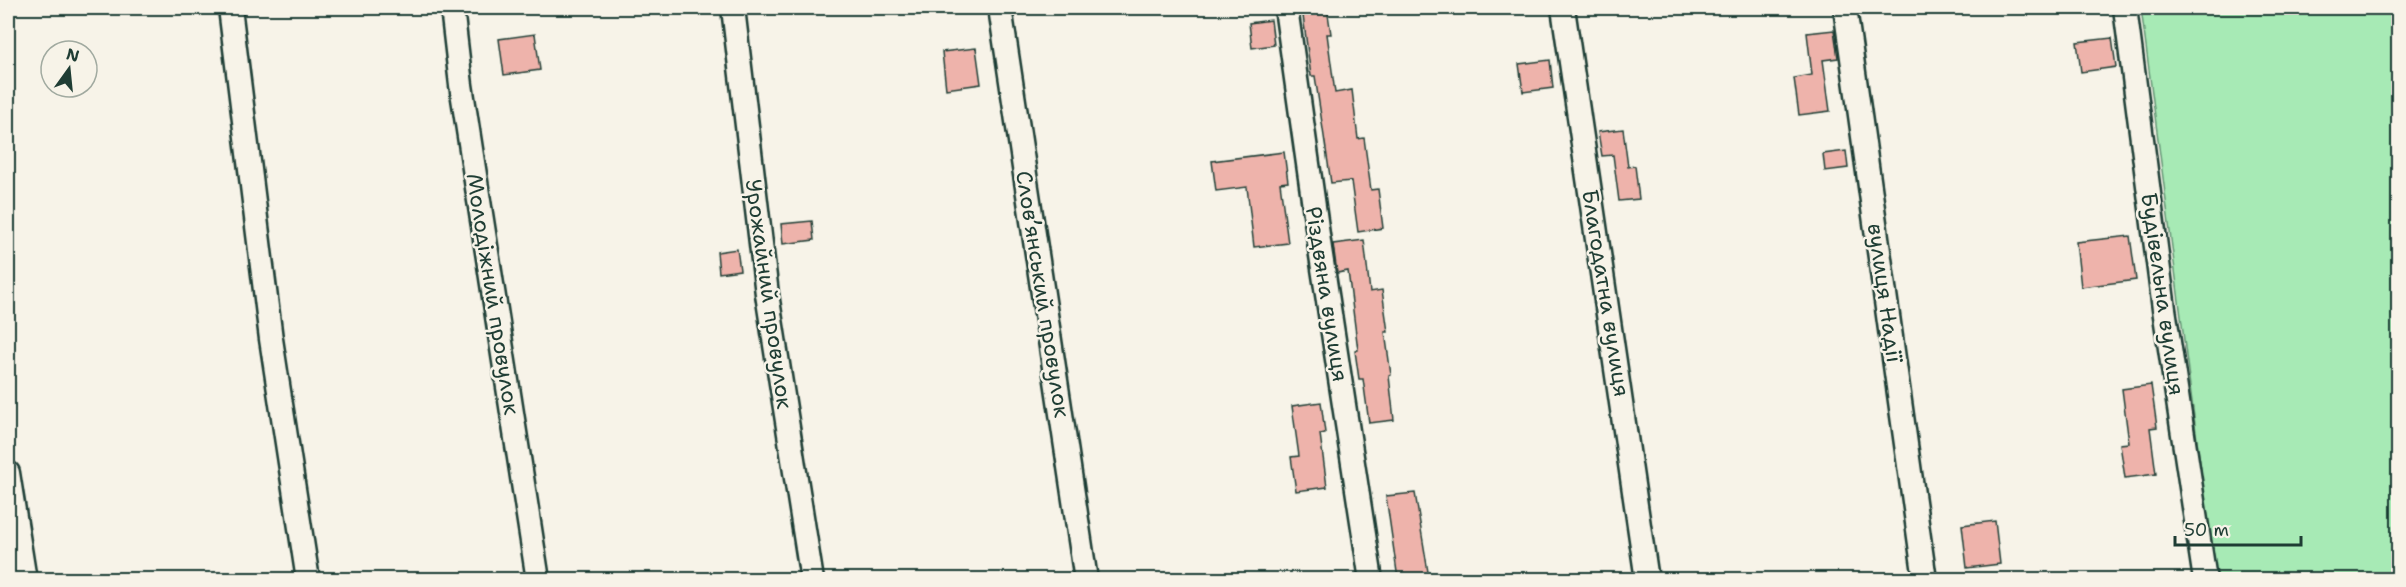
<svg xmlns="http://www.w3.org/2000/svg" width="2406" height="587" font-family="'Shantell Sans',sans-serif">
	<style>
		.green { fill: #a7eab5; stroke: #639474; stroke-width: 1.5 }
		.building { fill: #eeb3ab; stroke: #1f3d34; stroke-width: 1.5 }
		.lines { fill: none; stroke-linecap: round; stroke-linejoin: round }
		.minor-casing { stroke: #1f3d34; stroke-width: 27 }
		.minor { stroke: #f7f3e8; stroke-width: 22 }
		.labels { text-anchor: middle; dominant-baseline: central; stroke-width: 5; stroke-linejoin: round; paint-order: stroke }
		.street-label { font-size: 22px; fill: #1f3d34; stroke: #f7f3e8 }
	</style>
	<rect width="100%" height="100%" fill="#f7f3e8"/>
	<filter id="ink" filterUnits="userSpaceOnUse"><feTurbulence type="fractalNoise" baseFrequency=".0167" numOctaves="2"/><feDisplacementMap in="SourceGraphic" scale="12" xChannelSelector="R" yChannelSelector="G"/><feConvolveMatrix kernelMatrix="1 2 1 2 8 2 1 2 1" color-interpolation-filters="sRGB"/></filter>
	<g filter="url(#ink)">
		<polygon class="green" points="2141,8 2398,8 2398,579 2215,579"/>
		<g class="building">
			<polygon points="1302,8 1327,8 1331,34 1327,34 1335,93 1352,90 1358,139 1364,138 1371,190 1378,189 1383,228 1358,232 1351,181 1331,183 1315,76 1311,76"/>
			<polygon points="1271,20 1274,45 1252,48 1249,23"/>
			<polygon points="1834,30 1838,58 1823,60 1830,111 1799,115 1794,78 1812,75 1807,33"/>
			<polygon points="535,34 540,70 504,75 499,39"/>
			<polygon points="2112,38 2116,67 2081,72 2077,42"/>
			<polygon points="976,48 981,84 946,89 942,52"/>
			<polygon points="1550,60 1553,88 1523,92 1519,64"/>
			<polygon points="1623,129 1628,167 1635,166 1639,199 1619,201 1613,155 1602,156 1598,132"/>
			<polygon points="1846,151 1848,168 1825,171 1823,154"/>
			<polygon points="1284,152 1288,182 1280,183 1288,243 1254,247 1247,187 1216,191 1212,161"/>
			<polygon points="812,221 814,240 783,244 781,224"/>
			<polygon points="2130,236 2136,280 2081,287 2076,242"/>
			<polygon points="1364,240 1370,292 1382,290 1388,332 1385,332 1391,375 1389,376 1394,420 1369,423 1363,379 1359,379 1355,351 1358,350 1348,271 1337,273 1333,244"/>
			<polygon points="737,249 740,270 719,273 717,252"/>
			<polygon points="2151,385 2157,427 2150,428 2156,474 2125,478 2120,444 2129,443 2122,389"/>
			<polygon points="1321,402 1325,433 1320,434 1327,487 1296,491 1291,457 1299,456 1292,406"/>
			<polygon points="1415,493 1429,578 1398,579 1386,496"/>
			<polygon points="1995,521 2000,564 1967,568 1962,525"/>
		</g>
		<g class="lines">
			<defs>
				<g id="minor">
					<polyline points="230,8 271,339 308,580"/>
					<polyline points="452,8 461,85 538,580"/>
					<polyline points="733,8 767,294 812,580"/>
					<polyline points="1000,8 1086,580"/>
					<polyline points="1286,8 1320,249 1371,580"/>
					<polyline points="1563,8 1647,580"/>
					<polyline points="1845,8 1925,580"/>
					<polyline points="2125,8 2164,309 2205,580"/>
					<polyline points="8,473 25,580"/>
				</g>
			</defs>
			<use href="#minor" class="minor-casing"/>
			<use href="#minor" class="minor"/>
		</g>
	</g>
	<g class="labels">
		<g class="street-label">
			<text transform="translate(1606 293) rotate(81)">Благодатна вулиця</text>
			<text transform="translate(1885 293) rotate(82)">вулиця Надії</text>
			<text transform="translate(493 294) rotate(81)">Молодіжний провулок</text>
			<text transform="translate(769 294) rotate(82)">Урожайний провулок</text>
			<text transform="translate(1043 294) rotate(81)">Словʼянський провулок</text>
			<text transform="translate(1327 294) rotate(81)">Різдвяна вулиця</text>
			<text transform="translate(2163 294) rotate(82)">Будівельна вулиця</text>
		</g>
	</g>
	<rect width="2406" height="587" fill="none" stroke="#f7f3e8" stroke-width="30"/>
	<rect x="15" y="15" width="2376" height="557" fill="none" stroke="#1f3d34" stroke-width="2" filter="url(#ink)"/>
	<g transform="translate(69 69) rotate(15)"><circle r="28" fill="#f7f3e8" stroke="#a1aaa0" stroke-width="1.5"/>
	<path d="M0-4.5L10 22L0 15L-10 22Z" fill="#1f3d34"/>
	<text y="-9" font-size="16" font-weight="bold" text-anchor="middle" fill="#1f3d34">N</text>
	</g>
	<path d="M2175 536v9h126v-9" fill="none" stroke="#1f3d34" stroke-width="3"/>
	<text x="2184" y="536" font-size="18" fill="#1f3d34" stroke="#f7f3e8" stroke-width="4.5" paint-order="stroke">50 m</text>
</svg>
